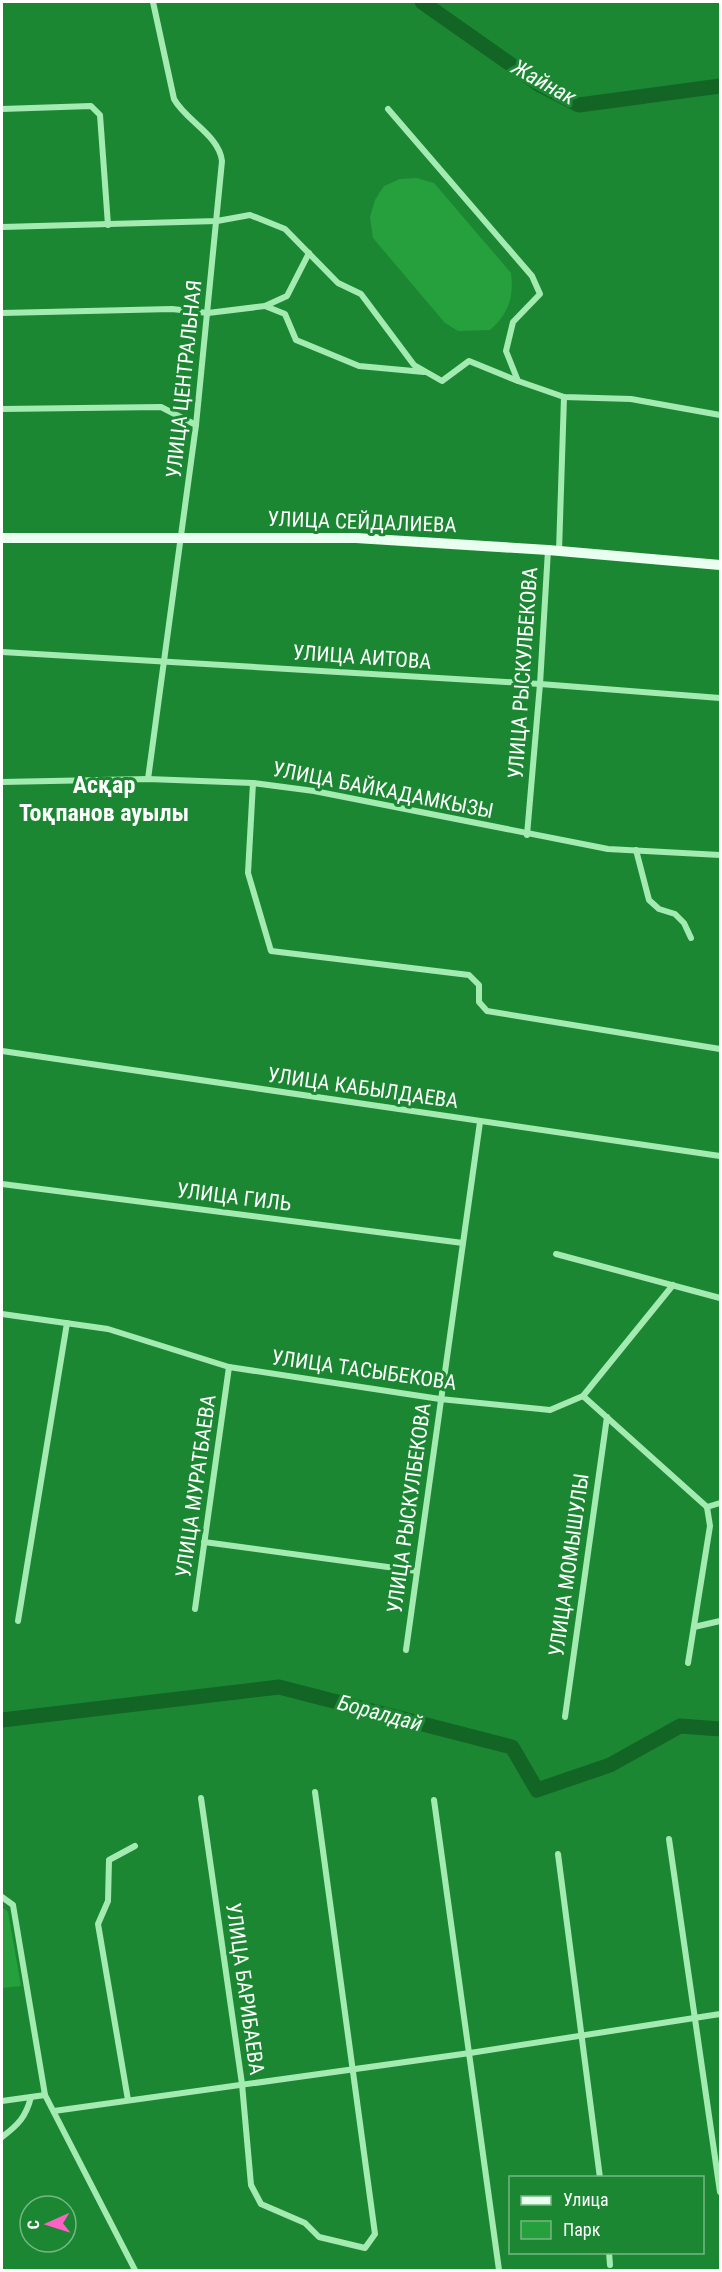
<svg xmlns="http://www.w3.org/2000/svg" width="722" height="2272" font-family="'Roboto Condensed',sans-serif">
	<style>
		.green { fill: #25a03d }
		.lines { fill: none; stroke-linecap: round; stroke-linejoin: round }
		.river { stroke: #136525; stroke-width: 15 }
		.minor { stroke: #a4ebb2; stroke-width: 6 }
		.primary { stroke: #e9ffef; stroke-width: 10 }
		.labels { text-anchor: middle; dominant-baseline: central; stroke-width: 6; stroke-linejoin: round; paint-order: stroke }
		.street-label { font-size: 21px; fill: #fff; stroke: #1c8732 }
		.water-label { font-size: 22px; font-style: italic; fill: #fbfefc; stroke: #1c8732 }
		.quarter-label { font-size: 24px; font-weight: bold; fill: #fff; stroke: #1c8732 }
	</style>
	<rect width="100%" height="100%" fill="#1c8732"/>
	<g class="green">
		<path d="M 417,178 L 434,183 L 511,273 C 514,297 509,313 490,330 L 458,331 L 445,323 L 373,238 L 370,217 L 375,200 L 384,186 L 400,179 Z"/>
		<polygon points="2,1907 8,1912 21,1986 2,1988"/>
	</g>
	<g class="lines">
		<g class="river">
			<polyline points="422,2 540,85 579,105 720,86"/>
			<polyline points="2,1720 279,1687 512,1747 537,1790 610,1765 680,1726 720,1729"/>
		</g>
		<g class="minor">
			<polyline points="2,109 91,106 100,115 108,225"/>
			<polyline points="388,109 532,276 540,294 513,322 506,351 518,381 564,397 631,399 720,415"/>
			<polyline points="2,227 217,221 250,215 285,229 338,283 361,294 414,365 442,381 469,361 518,381"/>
			<polyline points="265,306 285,314 296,340 359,366 424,372"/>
			<polyline points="2,313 172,309 208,313 265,306 287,296 309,253"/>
			<polyline points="2,409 161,407 196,425"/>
			<polyline points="559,551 564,397"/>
			<polyline points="2,652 540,684 720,698"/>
			<path d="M 148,779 L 196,425 L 222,161 C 219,135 186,121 174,99 L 153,2"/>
			<polyline points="2,782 148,779 253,783 314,791 608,849 720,855"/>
			<polyline points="253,783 248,873 271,951 469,975 479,985 479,1002 487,1011 720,1049"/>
			<polyline points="527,835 540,684 548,550"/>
			<polyline points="636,850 649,900 659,909 675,914 684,923 691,938"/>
			<polyline points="2,1051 720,1156"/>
			<polyline points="2,1184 463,1243"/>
			<polyline points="556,1254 720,1298"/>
			<polyline points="2,1314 108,1329 229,1367 440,1399 550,1410 583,1396 673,1285"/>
			<polyline points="583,1396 707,1507"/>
			<polyline points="707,1507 720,1503"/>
			<polyline points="204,1542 417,1571"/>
			<polyline points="195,1609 229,1367"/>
			<polyline points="18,1621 67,1323"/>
			<polyline points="694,1627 720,1621"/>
			<polyline points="406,1650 480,1122"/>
			<polyline points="688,1663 710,1526 707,1507"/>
			<polyline points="565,1717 607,1417"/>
			<polyline points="201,1798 242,2084 251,2185 261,2204 305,2223 319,2237 365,2248 375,2234 315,1792"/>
			<polyline points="434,1800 499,2270"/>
			<polyline points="669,1839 720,2192"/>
			<polyline points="558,1854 600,2178"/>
			<polyline points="2,1897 13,1905 45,2095 135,2270"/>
			<polyline points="128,2100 98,1924 108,1901 109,1860 135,1846"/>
			<polyline points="2,2101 45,2095"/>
			<polyline points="54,2111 470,2053 720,2014"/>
			<path d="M 2,2137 C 18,2125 26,2117 31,2097"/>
			<polyline points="609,2252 610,2265"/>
		</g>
		<polyline class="primary" points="2,538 356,538 548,550 720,565"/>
	</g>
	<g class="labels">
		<g class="street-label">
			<text transform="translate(184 379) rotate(-84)">УЛИЦА ЦЕНТРАЛЬНАЯ</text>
			<text transform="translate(362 522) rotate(2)">УЛИЦА СЕЙДАЛИЕВА</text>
			<text transform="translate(362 657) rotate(4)">УЛИЦА АИТОВА</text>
			<text transform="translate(523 673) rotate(-86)">УЛИЦА РЫСКУЛБЕКОВА</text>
			<text transform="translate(383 790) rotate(11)">УЛИЦА БАЙКАДАМКЫЗЫ</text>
			<text transform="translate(363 1088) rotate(8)">УЛИЦА КАБЫЛДАЕВА</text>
			<text transform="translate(234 1197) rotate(7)">УЛИЦА ГИЛЬ</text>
			<text transform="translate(364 1370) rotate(8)">УЛИЦА ТАСЫБЕКОВА</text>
			<text transform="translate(196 1486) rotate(-82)">УЛИЦА МУРАТБАЕВА</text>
			<text transform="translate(409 1508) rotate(-82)">УЛИЦА РЫСКУЛБЕКОВА</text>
			<text transform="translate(569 1565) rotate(-82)">УЛИЦА МОМЫШУЛЫ</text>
			<text transform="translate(245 1989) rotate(82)">УЛИЦА БАРИБАЕВА</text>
		</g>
		<g class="water-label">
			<text transform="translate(544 82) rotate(29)">Жайнак</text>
			<text transform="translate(380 1713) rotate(15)">Боралдай</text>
		</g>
		<g class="quarter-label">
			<text x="104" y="785">Асқар<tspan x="104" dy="28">Тоқпанов ауылы</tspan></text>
		</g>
	</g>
	<rect width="722" height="2272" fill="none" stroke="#ffffff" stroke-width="6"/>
	<rect x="509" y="2176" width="195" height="78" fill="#1c8732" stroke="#77b784" stroke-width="1.5"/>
	<rect x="521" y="2196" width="30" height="9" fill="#e9ffef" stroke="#77b784" stroke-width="1.5"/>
	<text x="563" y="2206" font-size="18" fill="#ffffff">Улица</text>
	<rect x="521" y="2221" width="30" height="18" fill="#25a03d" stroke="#77b784" stroke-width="1.5"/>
	<text x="563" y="2236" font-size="18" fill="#ffffff">Парк</text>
	<g transform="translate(48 2224) rotate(267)"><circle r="28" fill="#1c8732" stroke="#77b784" stroke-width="1.5"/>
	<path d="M0-4.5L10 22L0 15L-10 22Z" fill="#fc62c5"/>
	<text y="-9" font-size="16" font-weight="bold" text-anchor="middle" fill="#ffffff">С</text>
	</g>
</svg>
